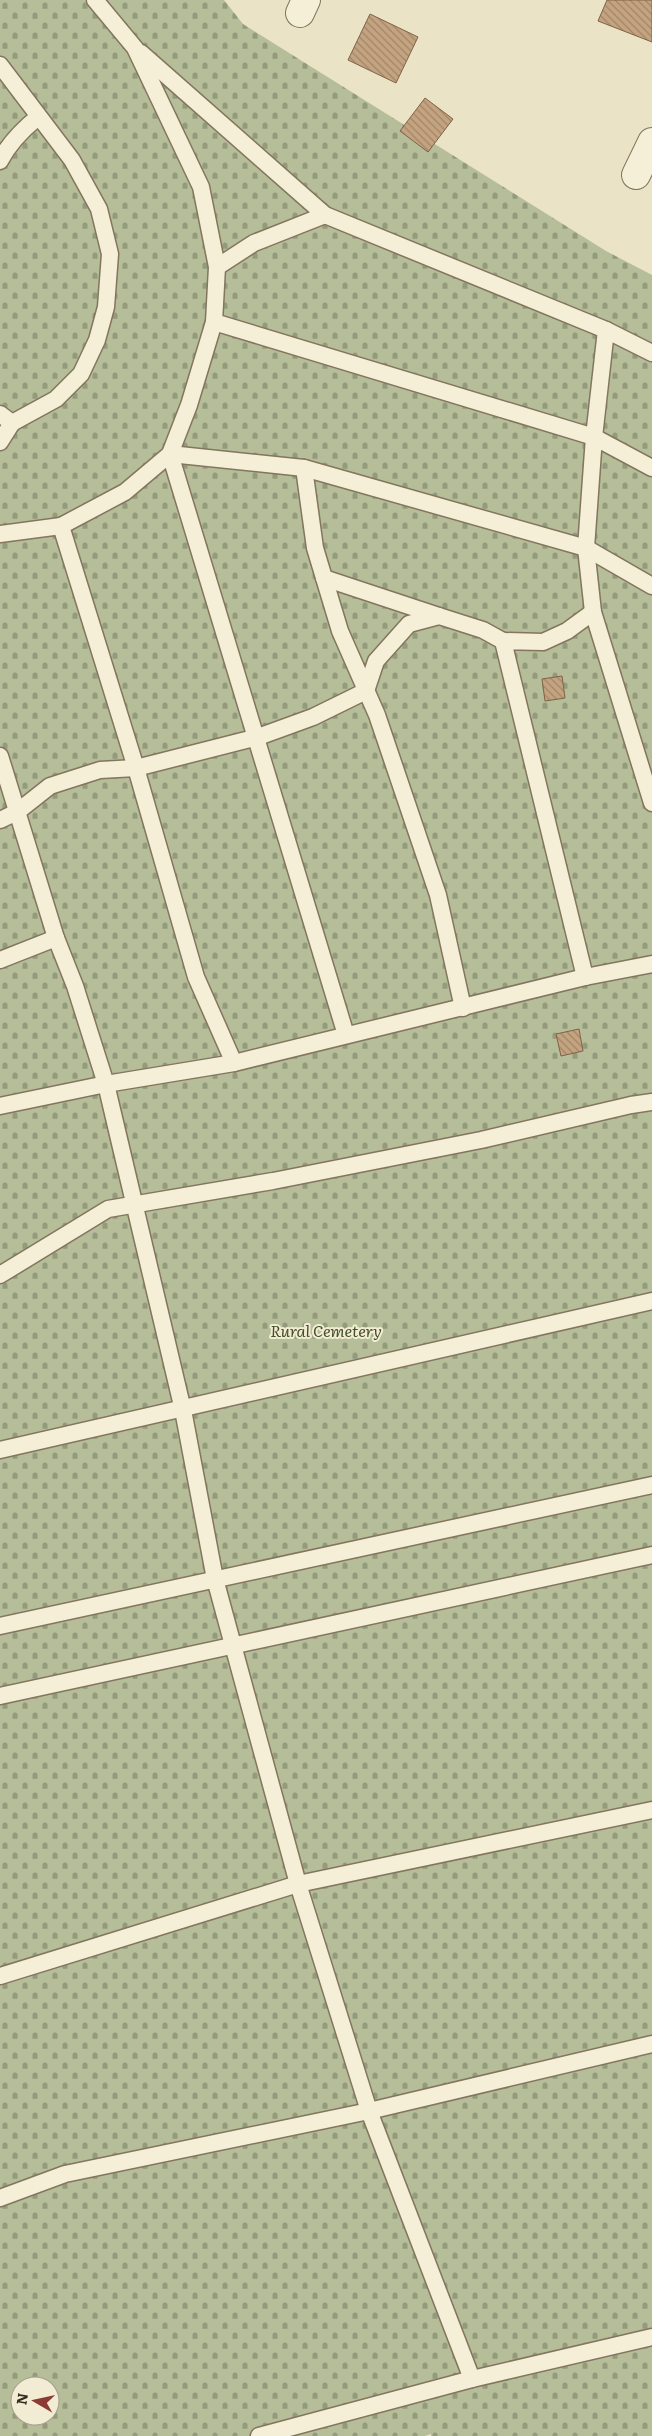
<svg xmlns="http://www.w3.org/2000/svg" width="652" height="2436" font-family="Literata,serif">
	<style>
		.cemetery { fill: url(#cemetery-stones); fill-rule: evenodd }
		.building { fill: url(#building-back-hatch); stroke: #806246 }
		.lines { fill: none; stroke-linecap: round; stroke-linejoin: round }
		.lane-casing { stroke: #83755e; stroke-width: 19 }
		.street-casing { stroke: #83755e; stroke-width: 30 }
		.lane { stroke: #f5efd8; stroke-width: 16 }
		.street { stroke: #f5efd8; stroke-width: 28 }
		.labels { text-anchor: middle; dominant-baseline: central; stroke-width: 4; stroke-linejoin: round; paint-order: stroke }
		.park-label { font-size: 16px; font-style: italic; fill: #424f28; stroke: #f2ecd5 }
	</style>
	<defs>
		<pattern id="cemetery-stones" width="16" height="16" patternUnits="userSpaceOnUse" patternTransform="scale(1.25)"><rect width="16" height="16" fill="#b5bd99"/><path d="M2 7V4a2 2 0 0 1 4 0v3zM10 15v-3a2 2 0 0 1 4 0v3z" fill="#949a7c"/></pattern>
		<pattern id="building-back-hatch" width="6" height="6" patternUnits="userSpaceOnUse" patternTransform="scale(1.25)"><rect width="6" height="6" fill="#c4a380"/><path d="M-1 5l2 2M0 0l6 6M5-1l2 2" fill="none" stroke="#a08568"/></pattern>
	</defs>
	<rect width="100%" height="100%" fill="#eae3c6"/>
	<path class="cemetery" d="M 0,0 L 224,0 L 243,24 L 606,251 L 652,275 L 652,2436 L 431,2436 L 431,2434 L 425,2436 L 0,2436 ZM 20,2386 L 50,2386 L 50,2416 L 20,2416 Z"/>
	<g class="building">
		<polygon points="607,0 652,0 652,42 598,21"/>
		<polygon points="370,14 418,37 396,83 348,60"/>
		<polygon points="425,98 453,119 428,152 400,131"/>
		<polygon points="562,676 565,698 545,701 542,679"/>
		<polygon points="579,1029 583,1051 561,1056 556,1034"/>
	</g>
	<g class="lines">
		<defs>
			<g id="lane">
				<polyline points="141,53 325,215 606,330 652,353"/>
				<polyline points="0,65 72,160 99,209 110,254 106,307 97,340 81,374 56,399 12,423 0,414"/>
				<path d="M 0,161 C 9,143 22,130 38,117"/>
				<polyline points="217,267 254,243 325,215"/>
				<polyline points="214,322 594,437 652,468"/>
				<polyline points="606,330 594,437 586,548 593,612 652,803"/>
				<polyline points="0,442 12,423"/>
				<polyline points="170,454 346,1035"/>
				<polyline points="170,454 304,468 586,548 652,586"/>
				<polyline points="304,468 315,548 340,631 377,715 438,895 463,1008"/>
				<polyline points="61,526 136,768 196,977 234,1063"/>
				<polyline points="0,534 61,526 125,492 170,454 189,405 214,322 217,267 201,187 135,48 95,0"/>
				<polyline points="324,578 439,616"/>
				<polyline points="0,756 56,938 75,986 106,1084 183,1410 215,1579 298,1884 369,2111 472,2379"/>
				<polyline points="0,820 17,812 50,786 100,770 136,768 258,737 313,717 366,691 376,661 409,624 439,616 483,630 503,641"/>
				<polyline points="0,960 56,938"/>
				<polyline points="585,977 503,641 543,642 567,631 593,612"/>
				<polyline points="0,1106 106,1084 234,1063 585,977 652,964"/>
				<polyline points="0,1275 108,1209 273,1181 481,1140 631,1105 652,1102"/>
				<polyline points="0,1450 652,1301"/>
				<polyline points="0,1626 652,1485"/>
				<polyline points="0,1696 652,1555"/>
				<polyline points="0,1976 298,1884 652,1810"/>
				<polyline points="0,2198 65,2174 369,2111 652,2044"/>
				<polyline points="259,2436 472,2379 652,2337"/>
			</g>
			<g id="street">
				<polyline points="300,13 306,0"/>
				<polyline points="636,175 652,142"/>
			</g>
		</defs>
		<use href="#lane" class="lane-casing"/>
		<use href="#street" class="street-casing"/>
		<use href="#lane" class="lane"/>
		<use href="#street" class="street"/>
	</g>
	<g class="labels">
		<g class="park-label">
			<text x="326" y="1330">Rural Cemetery</text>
		</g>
	</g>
	<g transform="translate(35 2401) rotate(279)"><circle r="24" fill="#f2ecd5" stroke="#a69f8d"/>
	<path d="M0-4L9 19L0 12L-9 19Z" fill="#8c3b34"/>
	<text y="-8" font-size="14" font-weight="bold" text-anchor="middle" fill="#352c20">N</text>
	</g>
</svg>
